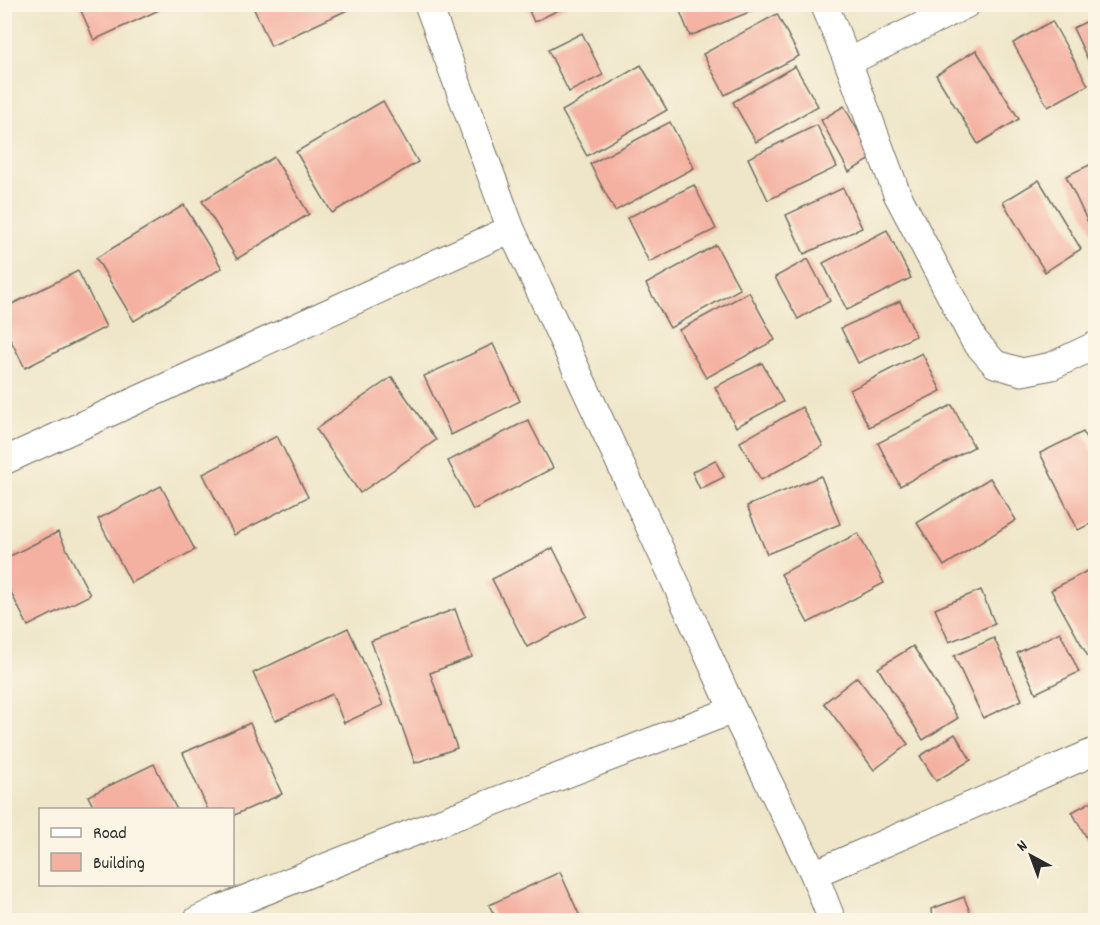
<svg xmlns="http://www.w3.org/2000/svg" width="1100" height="925" font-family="Dekko,sans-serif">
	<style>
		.building { fill: #f4b0a0 }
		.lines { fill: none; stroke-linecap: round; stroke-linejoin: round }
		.minor-casing { stroke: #706c62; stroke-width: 29 }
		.minor { stroke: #fff; stroke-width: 27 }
	</style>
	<rect width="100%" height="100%" fill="#fcf5e5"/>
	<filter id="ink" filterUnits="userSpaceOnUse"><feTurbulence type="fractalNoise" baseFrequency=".0167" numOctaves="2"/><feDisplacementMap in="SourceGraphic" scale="12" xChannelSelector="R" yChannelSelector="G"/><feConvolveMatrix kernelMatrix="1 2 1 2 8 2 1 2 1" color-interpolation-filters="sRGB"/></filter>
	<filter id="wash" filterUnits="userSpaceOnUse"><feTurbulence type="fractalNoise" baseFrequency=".008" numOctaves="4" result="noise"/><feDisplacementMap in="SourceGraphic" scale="24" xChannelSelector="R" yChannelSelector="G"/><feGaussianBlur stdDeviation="1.35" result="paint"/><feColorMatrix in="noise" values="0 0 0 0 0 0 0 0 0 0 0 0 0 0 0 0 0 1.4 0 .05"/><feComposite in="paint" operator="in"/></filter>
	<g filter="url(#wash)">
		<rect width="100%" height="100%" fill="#efe6c9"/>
		<g id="blocks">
			<g class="building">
				<polygon points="78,4 172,4 94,40"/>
				<polygon points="258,4 360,4 271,46 253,7"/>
				<polygon points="526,4 571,4 534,22"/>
				<polygon points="677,4 766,4 767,5 690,36"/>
				<polygon points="777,14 799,56 725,95 703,54"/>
				<polygon points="1096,17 1096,77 1073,28"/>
				<polygon points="1052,21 1088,85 1048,107 1013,43"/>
				<polygon points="582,33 603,75 569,92 548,50"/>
				<polygon points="976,50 1019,119 978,144 936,75"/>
				<polygon points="641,65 667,110 587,156 562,111"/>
				<polygon points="795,66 818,106 756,142 733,102"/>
				<polygon points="383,101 418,162 332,213 296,152"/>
				<polygon points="844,106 873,158 849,172 821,120"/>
				<polygon points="670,122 694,168 615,211 590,164"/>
				<polygon points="817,125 837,167 768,200 748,158"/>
				<polygon points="274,157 309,214 237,259 202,201"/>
				<polygon points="1096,162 1096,239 1066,176"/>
				<polygon points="1039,180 1081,249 1045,272 1003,202"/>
				<polygon points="694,185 716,229 649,262 627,218"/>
				<polygon points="843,188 862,228 804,254 786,215"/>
				<polygon points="184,205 222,268 134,321 96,258"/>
				<polygon points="887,230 911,278 847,310 823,263"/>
				<polygon points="716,245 740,289 670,328 646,284"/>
				<polygon points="808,259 830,301 798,319 775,277"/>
				<polygon points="78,271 106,327 25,368 4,327 4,308"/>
				<polygon points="749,292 775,340 706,378 679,330"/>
				<polygon points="900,301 916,336 858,363 841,328"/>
				<polygon points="493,344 520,401 451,435 424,376"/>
				<polygon points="922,353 941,391 869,427 850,390"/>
				<polygon points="762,363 783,402 736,427 715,387"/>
				<polygon points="392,377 436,440 360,493 316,429"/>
				<polygon points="952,405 974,447 900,486 878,443"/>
				<polygon points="802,407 823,446 761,480 740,442"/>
				<polygon points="528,420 553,468 473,510 448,461"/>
				<polygon points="1083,432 1096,458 1096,521 1078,530 1040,453"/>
				<polygon points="277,436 308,497 234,535 203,474"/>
				<polygon points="715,460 724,477 700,489 692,472"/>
				<polygon points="821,476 840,524 767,554 747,506"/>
				<polygon points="990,478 1016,520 944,566 917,523"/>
				<polygon points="161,486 195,550 131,583 98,519"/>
				<polygon points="58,532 90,595 28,626 4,579 4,559"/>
				<polygon points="858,533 884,583 808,623 781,574"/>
				<polygon points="553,548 587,616 527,647 492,579"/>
				<polygon points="1087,571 1096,586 1096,657 1090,660 1051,590"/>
				<polygon points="981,590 995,624 949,642 935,609"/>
				<polygon points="455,609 472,657 430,673 457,748 415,763 371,641"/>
				<polygon points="348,628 383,705 344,723 332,694 275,721 253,673"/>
				<polygon points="1060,632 1079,672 1036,693 1017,653"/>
				<polygon points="994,638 1022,700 983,718 954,656"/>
				<polygon points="913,646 958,718 923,740 878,668"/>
				<polygon points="857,677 908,744 874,770 824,703"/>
				<polygon points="250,723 282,794 232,816 232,810 208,810 183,753"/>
				<polygon points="955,734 971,760 936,781 920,756"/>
				<polygon points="154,764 177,810 95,810 88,796"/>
				<polygon points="1096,799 1096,854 1072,812"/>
				<polygon points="560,872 581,919 577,920 497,920 489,905"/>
				<polygon points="964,897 973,920 935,920 931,909"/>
			</g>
		</g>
	</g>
	<g filter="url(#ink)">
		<use href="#blocks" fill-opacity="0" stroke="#706c62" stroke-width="1.5"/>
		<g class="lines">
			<defs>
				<g id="minor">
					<polyline points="428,4 511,229 672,575 733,710 814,874 832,920"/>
					<polyline points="824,4 848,62 897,194 974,340 995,364 1022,372 1052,366 1096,345"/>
					<polyline points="848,62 967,4"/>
					<polyline points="4,461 511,229"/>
					<polyline points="814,874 1096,751"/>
					<polyline points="197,920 220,909 394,840 733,710"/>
				</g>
			</defs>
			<use href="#minor" class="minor-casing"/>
			<use href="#minor" class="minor"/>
		</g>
	</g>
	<rect width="1100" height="925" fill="none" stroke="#fcf5e5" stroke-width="24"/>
	<rect x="39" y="808" width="195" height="78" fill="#fcf5e5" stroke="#a8a49b" stroke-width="1.5"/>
	<rect x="51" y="828" width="30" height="9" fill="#ffffff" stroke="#a8a49b" stroke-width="1.5"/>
	<text x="93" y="838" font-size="18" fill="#2b2b2b">Road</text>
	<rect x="51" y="853" width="30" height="18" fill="#f4b0a0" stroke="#a8a49b" stroke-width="1.5"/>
	<text x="93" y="868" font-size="18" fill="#2b2b2b">Building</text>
	<g transform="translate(1031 856) rotate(319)" stroke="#fcf5e5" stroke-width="4.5" paint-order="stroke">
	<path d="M0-4.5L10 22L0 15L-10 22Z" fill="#2b2b2b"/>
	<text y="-9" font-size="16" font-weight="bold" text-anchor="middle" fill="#2b2b2b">N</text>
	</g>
</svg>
